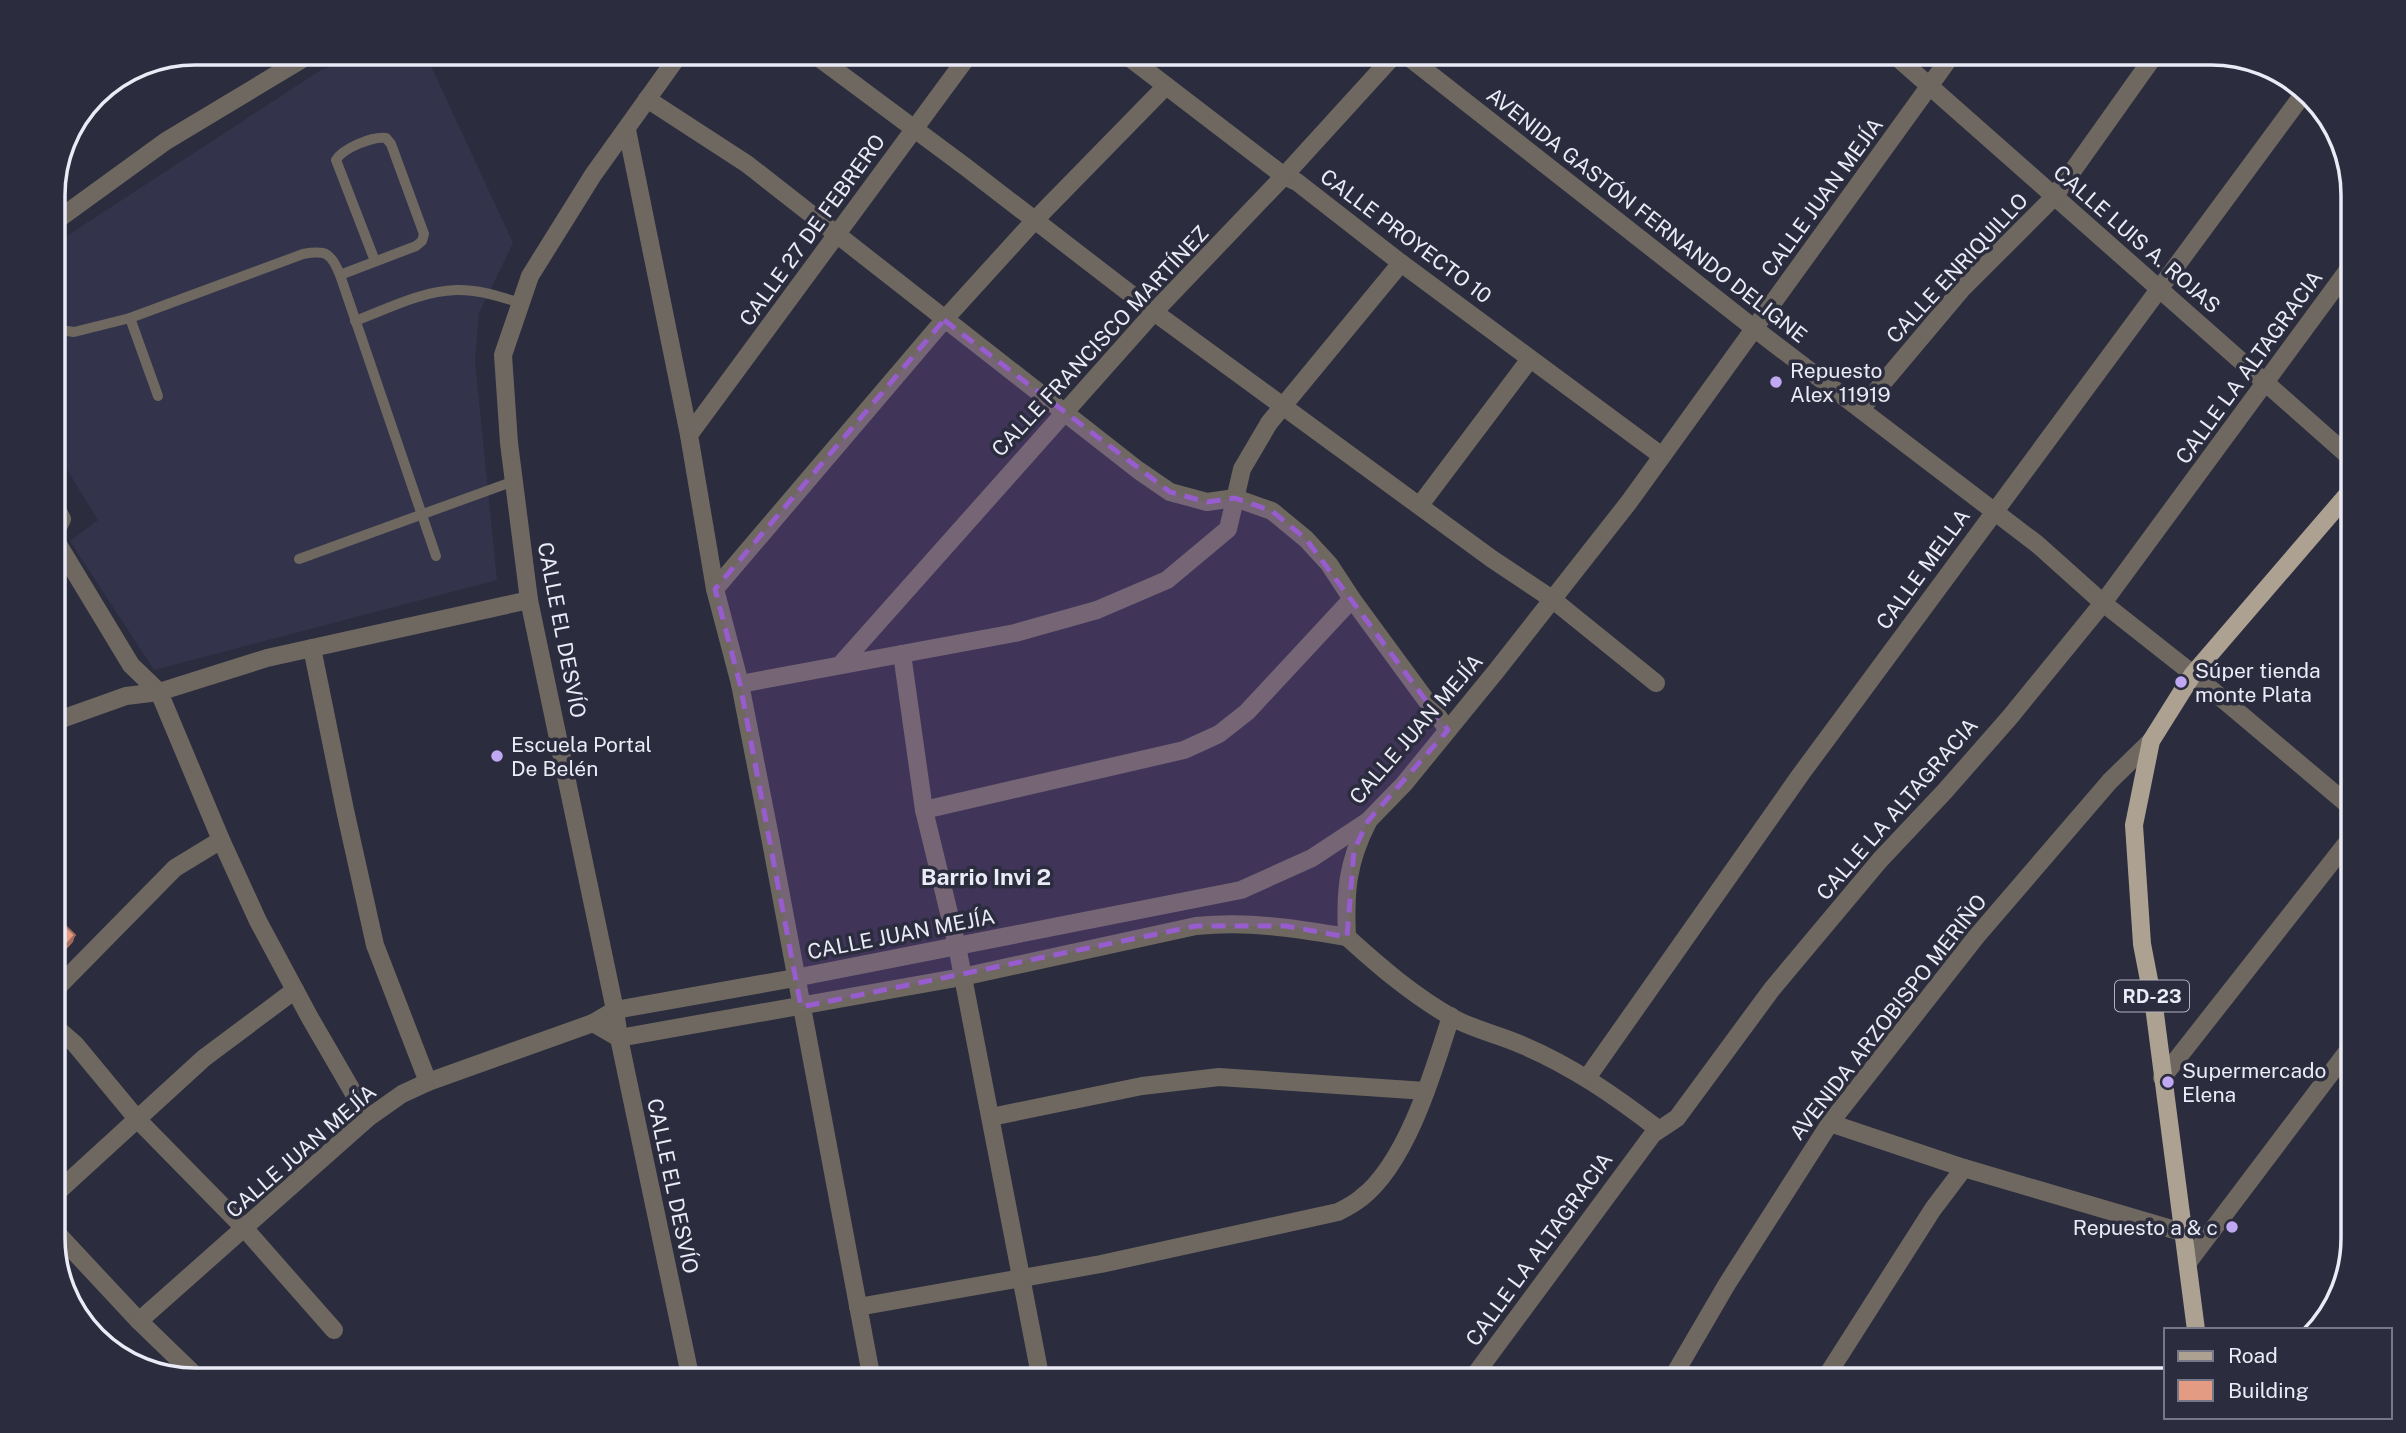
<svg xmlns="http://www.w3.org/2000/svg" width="2406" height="1433" font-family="'Public Sans',sans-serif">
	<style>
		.built { fill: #33344b }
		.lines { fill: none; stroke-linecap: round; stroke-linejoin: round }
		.service { stroke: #6e6860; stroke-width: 10 }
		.minor { stroke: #6e6860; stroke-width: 18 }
		.tertiary { stroke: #6e6860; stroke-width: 18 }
		.primary { stroke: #ada192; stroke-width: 18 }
		.shaded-wall { fill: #a06c5c }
		.building { fill: #e49b84; stroke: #a06c5c; stroke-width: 2 }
		.marked { fill: #975ccd; fill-opacity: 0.2; stroke: #975ccd; stroke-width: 5; stroke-dasharray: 14 9; stroke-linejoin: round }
		.poi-dot { fill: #c1a8f3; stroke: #2b2c3d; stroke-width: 2.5 }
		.labels { text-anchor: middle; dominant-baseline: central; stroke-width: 7; stroke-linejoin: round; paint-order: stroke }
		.shield { fill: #2b2c3d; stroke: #b1b2be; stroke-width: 2 }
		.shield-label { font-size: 19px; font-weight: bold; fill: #eaebf6 }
		.street-label { font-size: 21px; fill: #eaebf6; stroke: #2b2c3d }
		.poi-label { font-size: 21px; fill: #eaebf6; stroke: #2b2c3d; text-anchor: start }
		.neighbourhood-label { font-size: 23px; font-weight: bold; fill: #eaebf6; stroke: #2b2c3d }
		.rim { fill: none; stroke: #eaebf6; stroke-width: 3.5 }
	</style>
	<rect width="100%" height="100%" fill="#2b2c3d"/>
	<polygon class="built" points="367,53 425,53 513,243 479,313 475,361 497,580 154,670 70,541 98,520 53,447 53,245 321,70"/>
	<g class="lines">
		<g class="service">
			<path d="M 340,275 L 416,246 L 422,241 L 424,234 L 391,144 L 386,138 C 373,136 343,148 336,160 L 375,261"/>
			<polyline points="130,318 158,396"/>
			<path d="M 355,321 C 387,309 421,291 456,290 C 478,289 500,297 521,303"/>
			<path d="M 53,329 L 74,332 L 130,318 L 303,254 C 325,250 331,252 340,275 L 436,556"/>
			<polyline points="299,559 514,481"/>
		</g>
		<g class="minor">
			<polyline points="811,52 967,168 1154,312 1492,559 1552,599 1656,683"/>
			<polyline points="1122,52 1284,176 1297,182 1401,263 1662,456"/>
			<polyline points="1891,52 2353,460"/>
			<polyline points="647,99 747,164 1138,470 1170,492 1207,502 1235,498 1272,511 1306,539 1329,564 1352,599 1448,730"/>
			<polyline points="627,130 689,435 715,589 740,684 771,842 872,1380"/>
			<polyline points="1861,409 1962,289 2054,197 2157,52"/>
			<polyline points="689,435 971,52"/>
			<polyline points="53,502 62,519 53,537"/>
			<polyline points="1420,505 1530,359"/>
			<polyline points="53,536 131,665 159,692 221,840 258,921 310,1018 368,1118"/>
			<polyline points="715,589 944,320 1034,221 1166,86"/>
			<polyline points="312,648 345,810 375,945 428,1082"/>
			<polyline points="902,654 924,810 957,946 1039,1370 1039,1380"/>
			<polyline points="841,664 1154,312 1284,176 1397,52"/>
			<polyline points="2193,674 2353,809"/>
			<polyline points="740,684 1015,633 1097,610 1167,580 1228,529 1242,469 1269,423 1401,263"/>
			<polyline points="53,722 126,696 159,692 267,658 529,600"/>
			<polyline points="924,810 1184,750 1219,734 1247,712 1352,599"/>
			<path d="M 1347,937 C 1380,967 1414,996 1453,1018 C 1475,1030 1500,1035 1522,1045 C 1572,1066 1615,1096 1658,1129"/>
			<path d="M 1347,937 C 1345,892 1347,863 1368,822"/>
			<polyline points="53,992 175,868 221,840"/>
			<path d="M 593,1023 L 619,1038 L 962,977 L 1196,926 C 1250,921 1293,928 1347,937"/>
			<polyline points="53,1025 75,1044 138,1120 245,1229 334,1330"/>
			<polyline points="1587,1078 1801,774 2304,93"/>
			<polyline points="2162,1078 2353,835"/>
			<polyline points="991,1117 1142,1086 1219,1077 1426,1091"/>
			<polyline points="1830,1123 1964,1168"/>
			<polyline points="53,1196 204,1058 295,990"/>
			<polyline points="53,1229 139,1321 200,1380"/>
			<polyline points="2189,1261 2353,1044"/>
			<path d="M 858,1307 L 1101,1264 L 1338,1212 C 1346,1208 1354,1204 1361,1198 C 1407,1163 1434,1070 1451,1016"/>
			<polyline points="139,1321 368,1118 402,1094 428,1082 593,1023 615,1010 795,978 1241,890 1312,858 1368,821 1404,784 1497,670 1629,502 1954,52"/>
			<polyline points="1471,1380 1653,1134 1677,1118 1772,989 1880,860 1945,791 2010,717 2103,603 2353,263"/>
			<polyline points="1824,1380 1933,1209 1964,1168 2185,1233"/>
		</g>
		<g class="tertiary">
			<polyline points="681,52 593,175 530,276 503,355 509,443 529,600 615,1010 619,1038 691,1380"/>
			<polyline points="1402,52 1755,329 2037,544 2103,603 2193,674"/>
			<polyline points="53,223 166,141 314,52"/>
			<polyline points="1671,1380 1727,1284 1830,1123 1976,937 2110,781 2151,741"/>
		</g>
		<polyline class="primary" points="2196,1330 2154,1006 2142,944 2134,825 2151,741 2193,674 2353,488"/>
	</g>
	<polygon class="shaded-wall" points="75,935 73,942 53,964 56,956"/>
	<polygon class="building" points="53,914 75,935 56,956 53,954"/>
	<path class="marked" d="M 944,320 L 1170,492 L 1207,502 L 1235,498 L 1272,511 L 1306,539 L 1448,730 L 1368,821 L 1354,850 L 1347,937 L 1286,926 L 1196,926 L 801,1007 L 740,684 L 715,589 Z"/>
	<g class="poi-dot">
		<circle cx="1776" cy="382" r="7"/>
		<circle cx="2181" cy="682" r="7"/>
		<circle cx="497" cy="756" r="7"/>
		<circle cx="2168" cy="1082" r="7"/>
		<circle cx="2232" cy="1227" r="7"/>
	</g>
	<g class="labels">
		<rect class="shield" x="2115" y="980.5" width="74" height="31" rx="5"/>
		<g class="shield-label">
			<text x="2152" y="996">RD-23</text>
		</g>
		<g class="street-label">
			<text transform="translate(1822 197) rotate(-54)">CALLE JUAN MEJÍA</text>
			<text transform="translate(1647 215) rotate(38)">AVENIDA GASTÓN FERNANDO DELIGNE</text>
			<text transform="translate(812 230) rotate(-54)">CALLE 27 DE FEBRERO</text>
			<text transform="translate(1406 236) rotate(37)">CALLE PROYECTO 10</text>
			<text transform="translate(2137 239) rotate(41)">CALLE LUIS A. ROJAS</text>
			<text transform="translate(1957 268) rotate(-47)">CALLE ENRIQUILLO</text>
			<text transform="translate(1100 341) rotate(-47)">CALLE FRANCISCO MARTÍNEZ</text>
			<text transform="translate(2249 367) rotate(-54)">CALLE LA ALTAGRACIA</text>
			<text transform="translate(1923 569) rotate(-54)">CALLE MELLA</text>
			<text transform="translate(562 630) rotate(79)">CALLE EL DESVÍO</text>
			<text transform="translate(1416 729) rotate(-49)">CALLE JUAN MEJÍA</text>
			<text transform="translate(1897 809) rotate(-49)">CALLE LA ALTAGRACIA</text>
			<text transform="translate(901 934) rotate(-11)">CALLE JUAN MEJÍA</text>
			<text transform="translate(1888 1017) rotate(-52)">AVENIDA ARZOBISPO MERIÑO</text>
			<text transform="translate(301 1151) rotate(-41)">CALLE JUAN MEJÍA</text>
			<text transform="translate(673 1186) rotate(78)">CALLE EL DESVÍO</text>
			<text transform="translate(1539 1249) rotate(-54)">CALLE LA ALTAGRACIA</text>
		</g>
		<g class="poi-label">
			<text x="1790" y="370">Repuesto<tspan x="1790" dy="24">Alex 11919</tspan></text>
			<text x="2195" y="670">Súper tienda<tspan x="2195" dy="24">monte Plata</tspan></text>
			<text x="511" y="744">Escuela Portal<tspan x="511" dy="24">De Belén</tspan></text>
			<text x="2182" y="1070">Supermercado<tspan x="2182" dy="24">Elena</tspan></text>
			<text x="2218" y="1227" text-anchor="end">Repuesto a &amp; c</text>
		</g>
		<g class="neighbourhood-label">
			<text x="986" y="876">Barrio Invi 2</text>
		</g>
	</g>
	<path d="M0 0H2406V1433H0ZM195 65H2211A130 130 0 0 1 2341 195V1238A130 130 0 0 1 2211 1368H195A130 130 0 0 1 65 1238V195A130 130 0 0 1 195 65Z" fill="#2b2c3d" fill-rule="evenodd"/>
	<path class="rim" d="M195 65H2211A130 130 0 0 1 2341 195V1238A130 130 0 0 1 2211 1368H195A130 130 0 0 1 65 1238V195A130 130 0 0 1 195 65Z"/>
	<rect x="2164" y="1328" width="228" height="91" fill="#2b2c3d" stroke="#777887" stroke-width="2"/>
	<rect x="2178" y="1351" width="35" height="10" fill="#ada192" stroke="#777887" stroke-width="2"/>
	<text x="2228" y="1363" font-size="21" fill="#eaebf6">Road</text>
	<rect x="2178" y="1380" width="35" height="21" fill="#e49b84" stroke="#777887" stroke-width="2"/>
	<text x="2228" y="1398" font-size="21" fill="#eaebf6">Building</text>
</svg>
